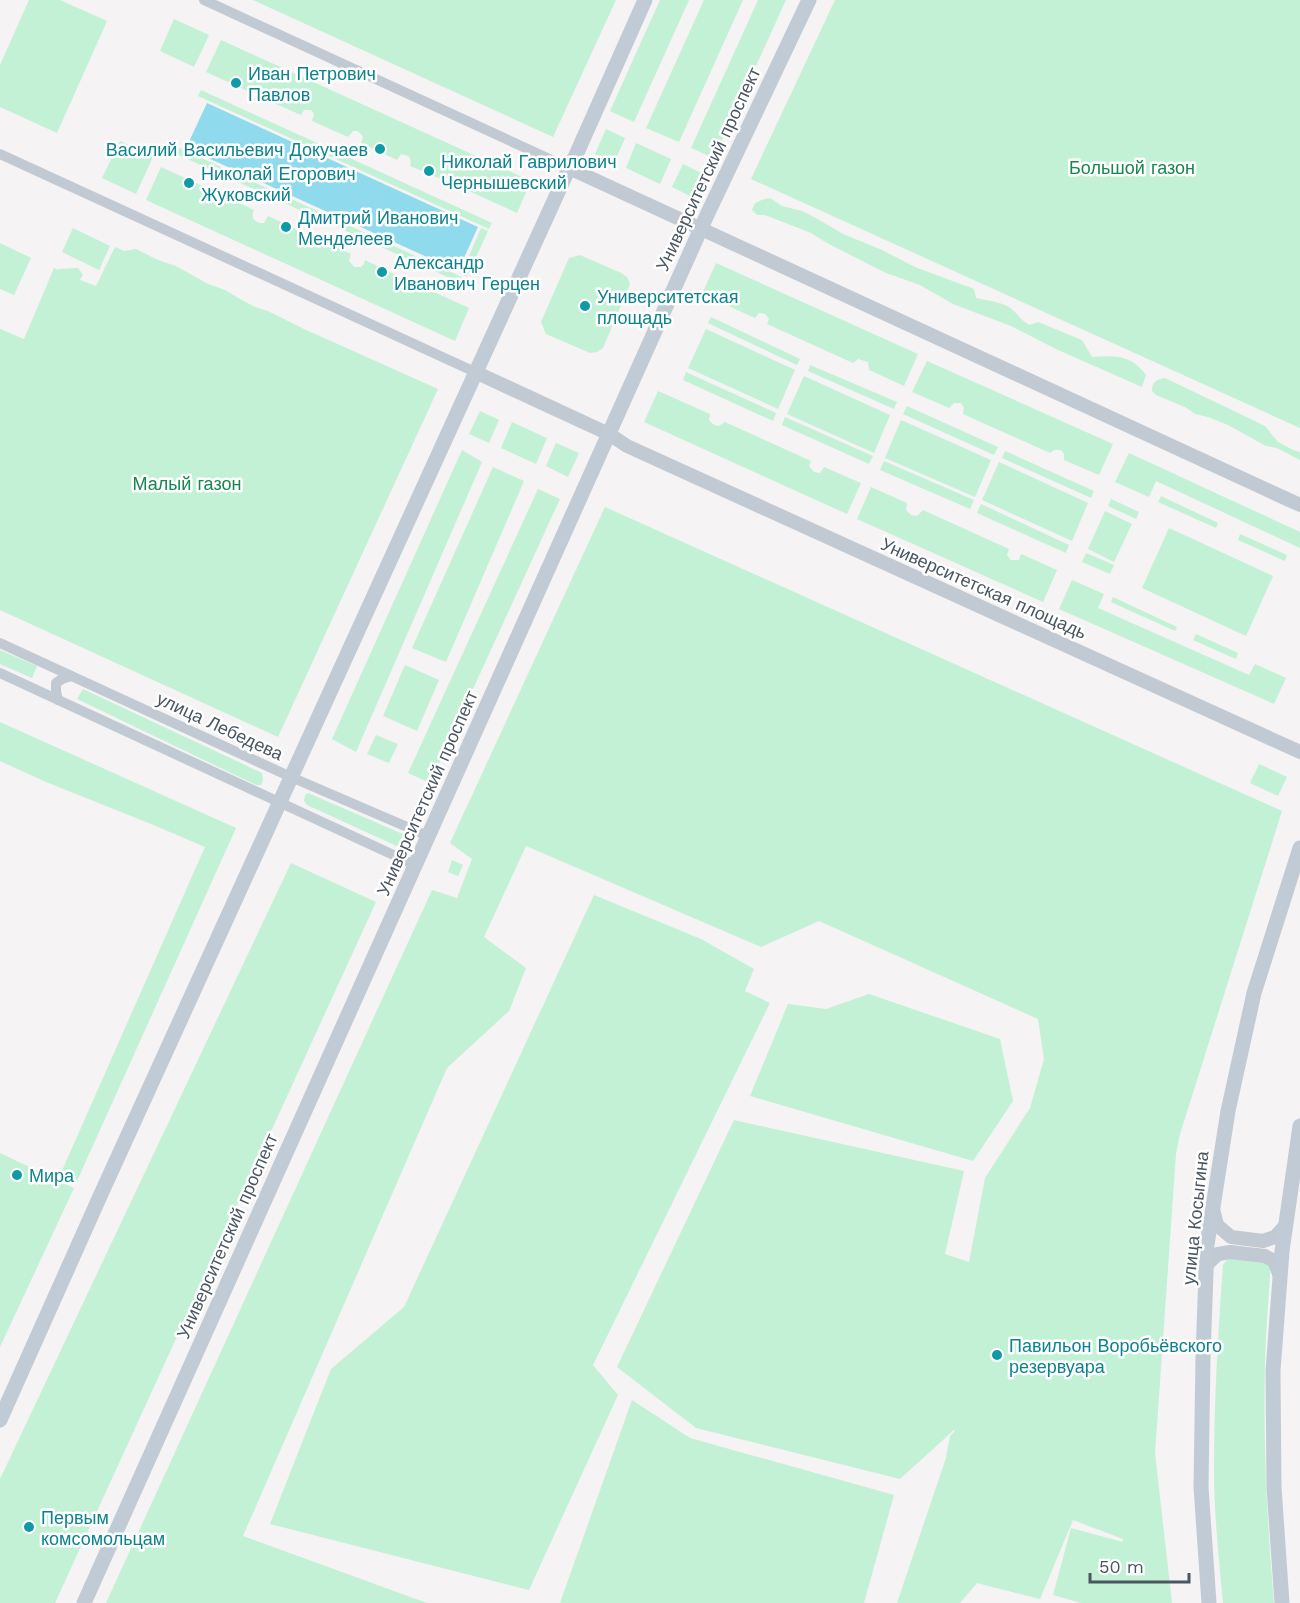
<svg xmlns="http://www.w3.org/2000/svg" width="1300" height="1603" font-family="'Work Sans',sans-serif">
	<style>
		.green { fill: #c3f1d5 }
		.water { fill: #90daee }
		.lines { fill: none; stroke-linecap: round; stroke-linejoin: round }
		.minor { stroke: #c1cad2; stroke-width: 10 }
		.tertiary { stroke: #c1cad2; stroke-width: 14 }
		.secondary { stroke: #c1cbd6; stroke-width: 15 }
		.culture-dot { fill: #0f9aa8; stroke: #fff; stroke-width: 2 }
		.labels { text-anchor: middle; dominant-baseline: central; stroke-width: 5; stroke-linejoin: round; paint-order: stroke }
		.culture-label { font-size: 18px; fill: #0d838f; stroke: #fff; text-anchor: start }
		.park-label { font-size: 18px; fill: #17864f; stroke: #fff }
		.street-label { font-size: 18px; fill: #4a5661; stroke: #fff }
	</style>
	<rect width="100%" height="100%" fill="#f5f3f3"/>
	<g class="green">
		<polygon points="29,0 60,0 107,21 57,133 0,107 0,65"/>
		<polygon points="253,0 616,0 553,137"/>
		<polygon points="660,0 689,0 634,122 610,111"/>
		<polygon points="704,0 743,0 679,142 646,128"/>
		<polygon points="758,0 786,0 714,158 691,148"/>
		<polygon points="835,0 1300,0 1300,428 751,179"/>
		<polygon points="174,19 209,35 194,67 160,51"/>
		<path d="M 221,40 L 531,181 L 517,213 L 458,186 L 460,182 C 458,177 453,175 449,177 L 446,181 L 410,166 L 411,162 L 409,156 L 401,154 L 397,160 L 361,143 L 363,137 L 358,131 L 353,131 L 348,137 L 312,121 L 314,114 L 311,110 L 304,110 L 301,115 L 265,99 L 266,93 L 263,88 L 256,87 L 252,93 L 206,72 Z"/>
		<polygon points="201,90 492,223 489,229 198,96"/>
		<polygon points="606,129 625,138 614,163 595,154"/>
		<polygon points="120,141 153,157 136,194 102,178"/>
		<polygon points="636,143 671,159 660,184 626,168"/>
		<polygon points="175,146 466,279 463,284 172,152"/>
		<polygon points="683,164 703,174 692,197 672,187"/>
		<path d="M 161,167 L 207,188 L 205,191 L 204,196 L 209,201 C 215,202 218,200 220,194 L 254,210 C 250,218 256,224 264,223 L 268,216 L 302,232 L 301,239 L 305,244 L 312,245 L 317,238 L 351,254 L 349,261 L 354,267 L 361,267 L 364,264 L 365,260 L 400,277 L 398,283 L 402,288 L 409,288 L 412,282 L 469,308 L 455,341 L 146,200 Z"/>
		<path d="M 770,198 L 782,206 L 802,211 L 816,218 L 843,234 L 882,250 L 915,267 L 974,289 L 976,298 C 989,301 1005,302 1014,311 C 1020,317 1020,319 1029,325 L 1038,322 L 1082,340 L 1092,357 C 1115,355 1132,355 1146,375 L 1142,387 L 1058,350 L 1011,326 L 953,304 L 920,285 L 886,273 L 827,243 L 811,233 L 765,215 L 757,215 L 752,210 L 755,203 L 764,199 Z"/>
		<polygon points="73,228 110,246 99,270 62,252"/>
		<polygon points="481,228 488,231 467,277 461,274"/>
		<polygon points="0,243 31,258 14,295 0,289"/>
		<polygon points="115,247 124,251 136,249 158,260 176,266 208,284 225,290 240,299 255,307 268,311 304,329 438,389 278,737 0,610 0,329 24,339 54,268 59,270 59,269 78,268 83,275 80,280 96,286"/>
		<polygon points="580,255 621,273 627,277 630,284 603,348 597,352 590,353 546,334 541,322 569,258"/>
		<polygon points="716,263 918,354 904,386 869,370 868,362 858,359 853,363 767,324 769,319 765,314 759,313 755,318 702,294"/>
		<polygon points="711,317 800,359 797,365 708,323"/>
		<polygon points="706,329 795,370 778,409 688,368"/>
		<polygon points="927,361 1113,444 1099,475 1064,460 1064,454 1061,450 1054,450 1050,453 963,414 964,408 961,403 954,403 949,408 912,392"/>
		<polygon points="810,365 897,402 894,409 808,371"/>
		<polygon points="686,372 776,413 773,421 683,380"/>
		<polygon points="804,376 890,415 874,453 787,414"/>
		<path d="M 1165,378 L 1265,426 L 1278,442 L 1293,450 L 1300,452 L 1300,460 L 1277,448 L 1266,446 L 1228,425 L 1208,417 L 1195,414 L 1185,407 L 1156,395 L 1152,391 C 1152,382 1156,380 1165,378 Z"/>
		<polygon points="658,391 710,414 709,420 714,425 719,426 725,422 811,461 809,466 814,472 820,473 824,467 861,483 847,514 644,422"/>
		<polygon points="907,406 998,447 994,455 903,414"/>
		<polygon points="480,411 499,420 489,443 469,434"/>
		<polygon points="785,417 873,456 869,464 782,425"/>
		<polygon points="901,420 991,460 975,497 885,458"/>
		<polygon points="512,422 547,438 536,464 501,448"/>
		<polygon points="556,443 579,453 568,477 546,466"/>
		<polygon points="462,450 482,462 356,752 332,739"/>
		<polygon points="1005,451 1094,491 1091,498 1002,458"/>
		<polygon points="1129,453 1300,532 1300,548 1156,481 1149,497 1115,482"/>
		<polygon points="884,461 974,500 970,509 880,470"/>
		<polygon points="999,462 1088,503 1072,541 982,500"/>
		<polygon points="493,467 524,481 446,662 412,648"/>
		<polygon points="871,487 907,503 906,510 911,515 917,516 923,510 1009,549 1007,555 1011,560 1019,560 1021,554 1057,570 1043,602 857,519"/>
		<polygon points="538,489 560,499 430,783 408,773"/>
		<polygon points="1161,496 1218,523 1216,528 1158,502"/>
		<polygon points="1111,499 1139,512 1136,519 1108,506"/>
		<polygon points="981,504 1069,545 1066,553 977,513"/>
		<polygon points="605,507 1282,811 1180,1134 1176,1154 1155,1453 1172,1603 1081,1603 1053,1595 1071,1528 1123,1542 1123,1539 1073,1520 1040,1599 977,1583 960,1603 897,1603 946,1458 950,1436 954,1432 955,1429 900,1479 696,1428 617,1367 734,1120 964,1171 945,1254 969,1262 985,1178 1030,1108 1044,1059 1038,1019 819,921 761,947 526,846 484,937 526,968 509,1011 447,1068 243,1536 427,1603 106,1603 432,890 457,898 472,859 450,843"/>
		<polygon points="1105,511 1132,524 1114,562 1088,549"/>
		<polygon points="1169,528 1273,576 1246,636 1142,588"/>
		<polygon points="1240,534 1287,555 1285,561 1238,540"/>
		<polygon points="1086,553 1114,565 1110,574 1082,562"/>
		<polygon points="1072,580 1104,594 1098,608 1249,675 1255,664 1286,678 1274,704 1059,609"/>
		<polygon points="1113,597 1177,627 1175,631 1111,602"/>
		<polygon points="1196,634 1238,653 1236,659 1193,640"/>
		<polygon points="0,650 37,666 32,678 0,664"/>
		<polygon points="405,665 439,680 417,731 383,716"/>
		<polygon points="83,689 262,773 263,780 261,785 256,785 77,699"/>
		<polygon points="0,722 236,828 77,1181 61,1173 205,847 151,824 46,782 0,761"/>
		<polygon points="376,735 398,744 389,763 367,754"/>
		<polygon points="1259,764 1287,777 1278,796 1250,783"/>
		<polygon points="308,793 405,835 408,841 406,846 401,848 307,805 304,801 305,795"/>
		<polygon points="452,860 463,865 458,876 448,872"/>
		<polygon points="291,863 376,902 55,1603 0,1603 0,1479"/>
		<polygon points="594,895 701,939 754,969 745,991 770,1003 593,1365 618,1395 529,1590 270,1524 331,1369 404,1307"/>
		<polygon points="869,994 1000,1039 1013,1101 973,1161 750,1096 788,1004 826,1009"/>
		<polygon points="0,1153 40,1172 50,1182 61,1182 74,1188 0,1347"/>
		<path d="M 1229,1257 L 1271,1260 C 1269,1294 1266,1327 1265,1361 C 1263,1442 1267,1522 1274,1603 L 1223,1603 C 1219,1559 1214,1515 1214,1471 C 1214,1402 1218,1334 1223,1265 Z"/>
		<polygon points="632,1400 690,1438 894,1495 864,1603 560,1603"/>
	</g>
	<polygon class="water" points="207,103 478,227 458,271 186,148"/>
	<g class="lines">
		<g class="minor">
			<polyline points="204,0 569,168"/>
			<polyline points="0,154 475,372"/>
			<polyline points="0,643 291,777 428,836"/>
			<polyline points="0,673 415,865"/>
			<polyline points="58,700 56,691 56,683 62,679 71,676"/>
		</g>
		<g class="tertiary">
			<polyline points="569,168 1300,505"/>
			<polyline points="475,372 609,434 627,446 1300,752"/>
			<polyline points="1213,1209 1217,1225 1231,1237 1263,1241 1275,1237 1286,1225"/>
			<polyline points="1207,1264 1218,1254 1230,1252 1265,1256 1274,1261 1280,1276"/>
		</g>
		<g class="secondary">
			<polyline points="0,1420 101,1194 569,168 576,155 645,0"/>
			<polyline points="84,1603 707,215 809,0"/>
			<polyline points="1209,1603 1201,1487 1203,1357 1207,1245 1228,1111 1254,993 1300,848"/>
			<polyline points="1282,1603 1274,1487 1273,1371 1282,1251 1300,1126"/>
		</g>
	</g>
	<g class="culture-dot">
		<circle cx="236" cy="83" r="6"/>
		<circle cx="380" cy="149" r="6"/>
		<circle cx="429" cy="171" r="6"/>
		<circle cx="189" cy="183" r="6"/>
		<circle cx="286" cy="227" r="6"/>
		<circle cx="382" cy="272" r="6"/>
		<circle cx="585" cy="306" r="6"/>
		<circle cx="17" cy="1175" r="6"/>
		<circle cx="997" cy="1355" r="6"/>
		<circle cx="29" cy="1527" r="6"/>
	</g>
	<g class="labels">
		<g class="culture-label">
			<text x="248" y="73">Иван Петрович<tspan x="248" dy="21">Павлов</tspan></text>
			<text x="368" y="149" text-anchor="end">Василий Васильевич Докучаев</text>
			<text x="441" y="161">Николай Гаврилович<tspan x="441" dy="21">Чернышевский</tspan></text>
			<text x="201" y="173">Николай Егорович<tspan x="201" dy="21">Жуковский</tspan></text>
			<text x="298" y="217">Дмитрий Иванович<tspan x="298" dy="21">Менделеев</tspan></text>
			<text x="394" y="262">Александр<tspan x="394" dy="21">Иванович Герцен</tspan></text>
			<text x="597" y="296">Университетская<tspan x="597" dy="21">площадь</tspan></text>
			<text x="29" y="1175">Мира</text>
			<text x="1009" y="1345">Павильон Воробьёвского<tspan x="1009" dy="21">резервуара</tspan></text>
			<text x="41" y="1517">Первым<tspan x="41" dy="21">комсомольцам</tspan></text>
		</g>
		<g class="park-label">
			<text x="1132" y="167">Большой газон</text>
			<text x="187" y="483">Малый газон</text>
		</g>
		<g class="street-label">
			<text transform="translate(708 169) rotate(-65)">Университетский проспект</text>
			<text transform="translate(984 588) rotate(24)">Университетская площадь</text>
			<text transform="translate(220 726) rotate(25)">улица Лебедева</text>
			<text transform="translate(427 793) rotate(-66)">Университетский проспект</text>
			<text transform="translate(1195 1218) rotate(-84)">улица Косыгина</text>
			<text transform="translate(227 1236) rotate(-66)">Университетский проспект</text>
		</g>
	</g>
	<path d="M1090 1573v9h99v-9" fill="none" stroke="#4a5661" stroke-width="3"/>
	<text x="1099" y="1573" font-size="18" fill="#4a5661" stroke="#ffffff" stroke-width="4.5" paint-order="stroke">50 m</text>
</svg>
